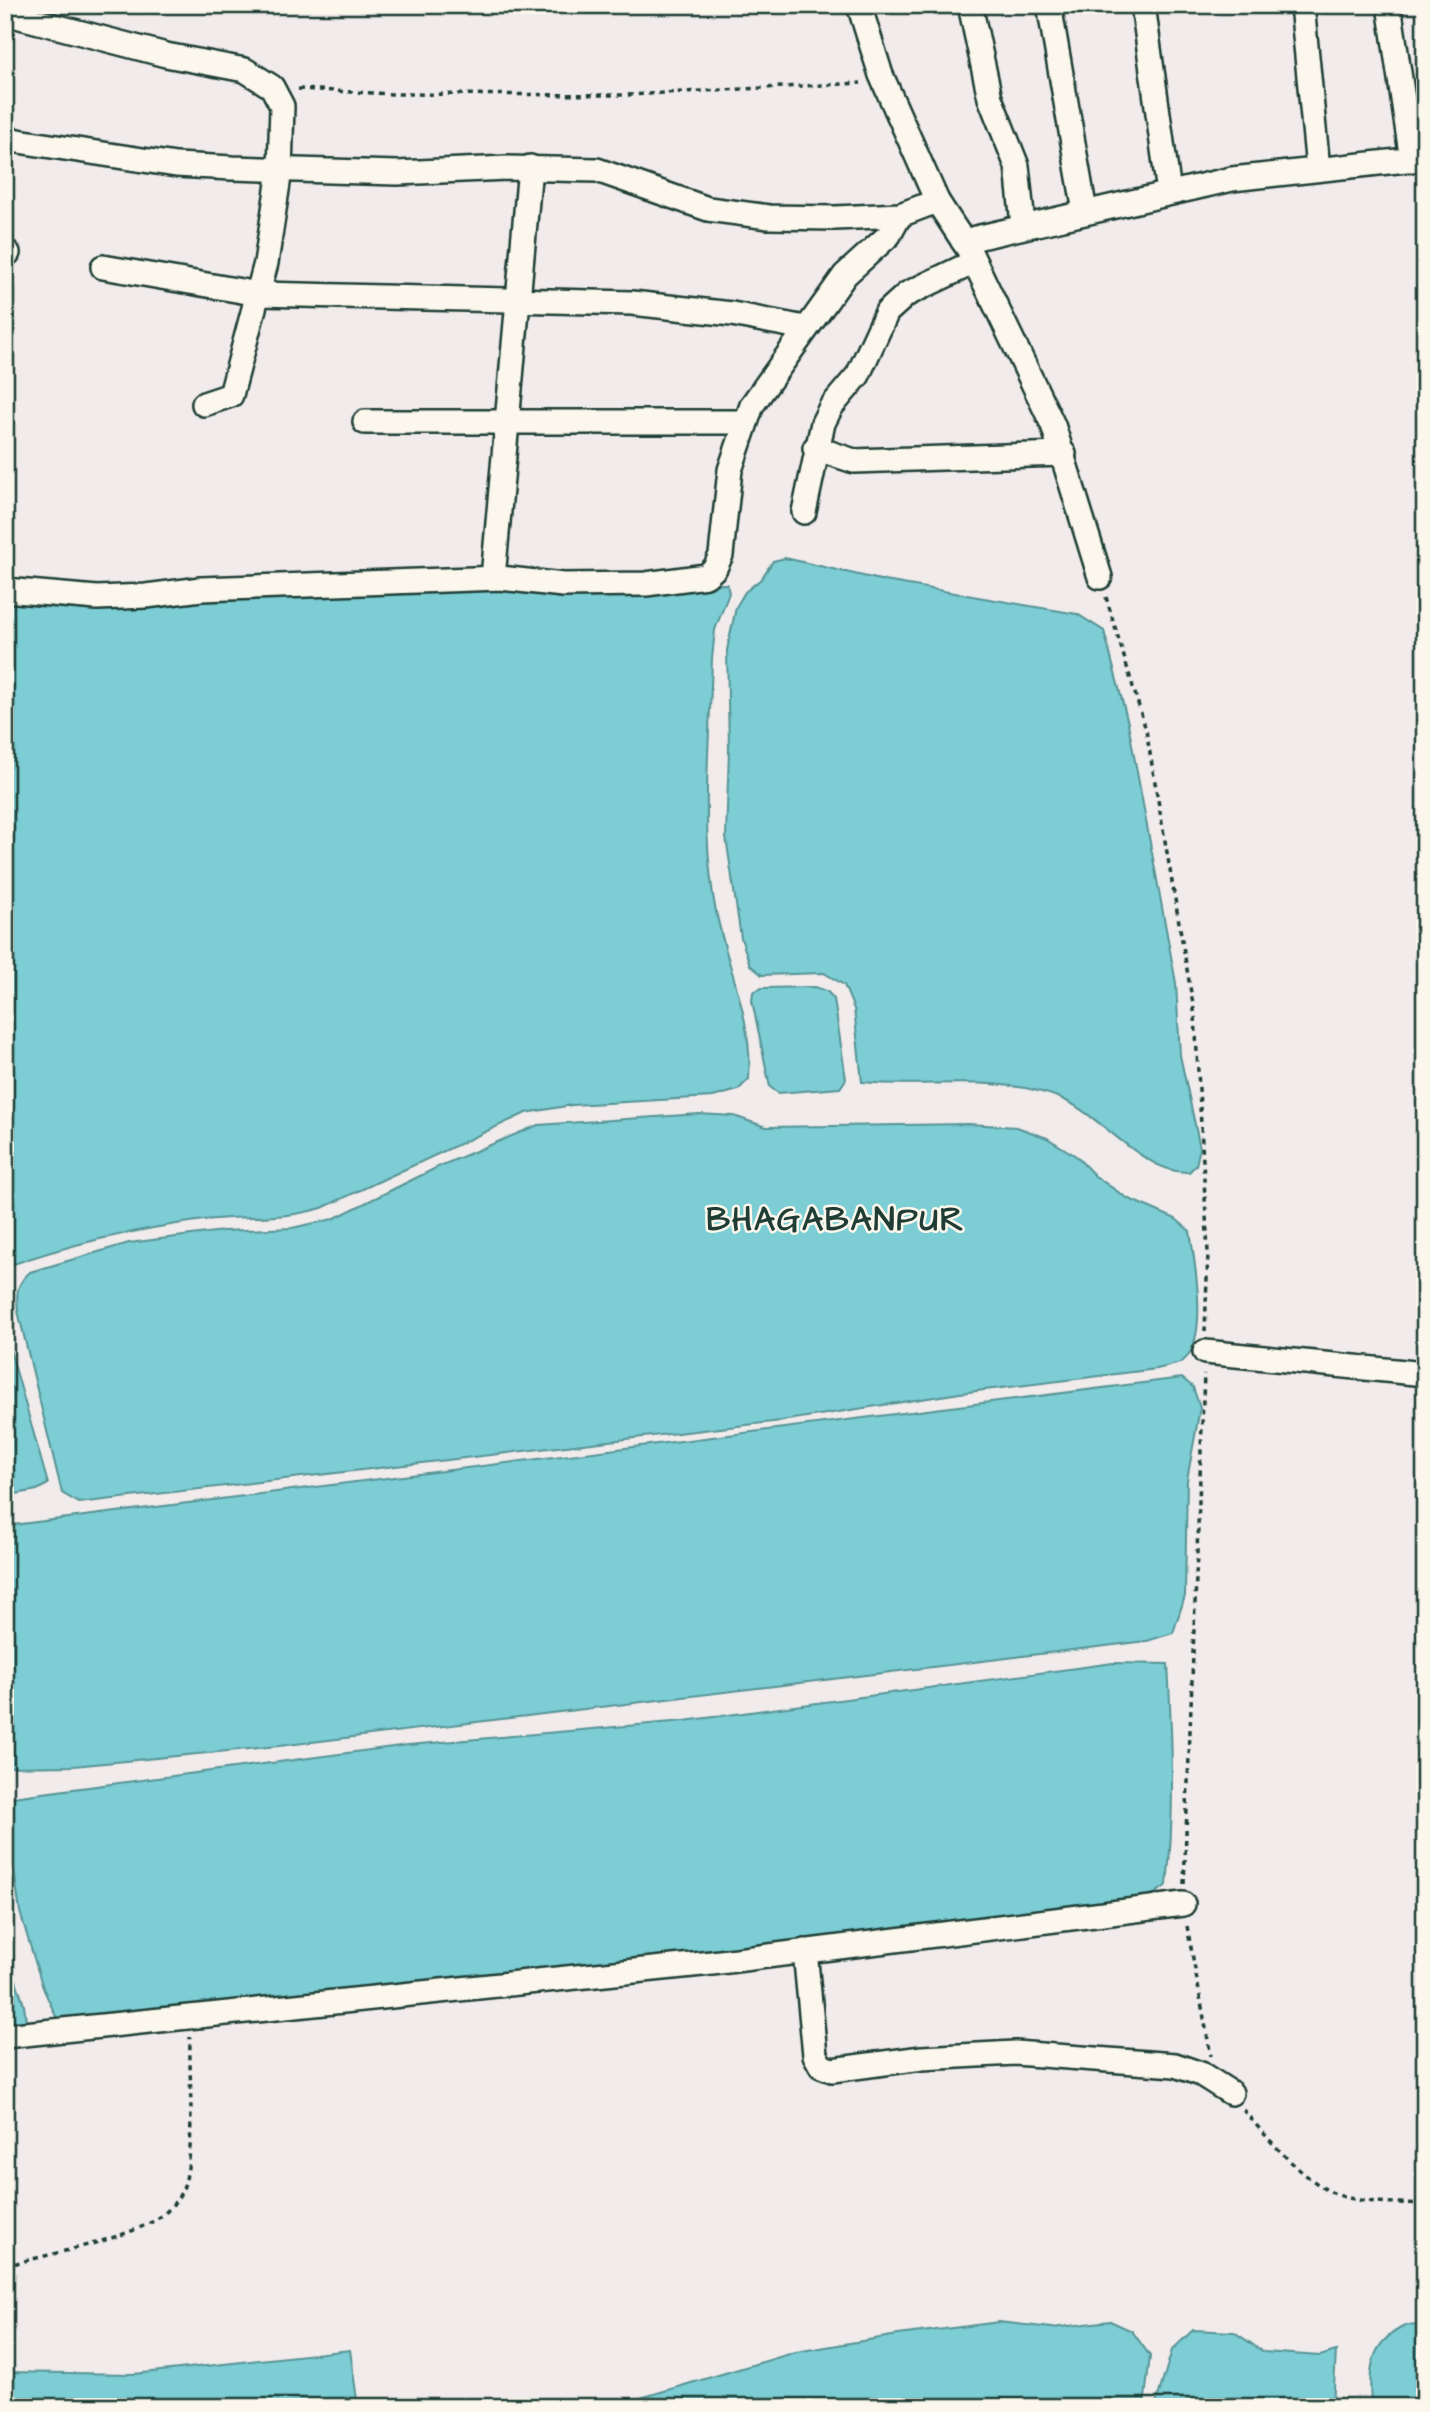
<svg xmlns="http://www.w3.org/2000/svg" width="1430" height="2412" font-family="'Architects Daughter',sans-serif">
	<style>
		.water { fill: #7ccdd4; stroke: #579394; stroke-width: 2 }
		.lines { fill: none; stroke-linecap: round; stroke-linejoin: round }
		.street-casing { stroke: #1f3d34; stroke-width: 28 }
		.path { stroke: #1f3d34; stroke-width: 3.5; stroke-dasharray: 5 5; stroke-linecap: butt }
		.street { stroke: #fbf7ec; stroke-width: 23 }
		.labels { text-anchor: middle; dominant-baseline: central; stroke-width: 5; stroke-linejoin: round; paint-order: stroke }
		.district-label { font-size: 33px; font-weight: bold; letter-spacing: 2px; fill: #1f3d34; stroke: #fbf7ec }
	</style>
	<rect width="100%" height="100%" fill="#f1ebec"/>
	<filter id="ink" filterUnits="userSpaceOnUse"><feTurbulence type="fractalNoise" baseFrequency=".0143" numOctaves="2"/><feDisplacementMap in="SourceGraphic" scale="14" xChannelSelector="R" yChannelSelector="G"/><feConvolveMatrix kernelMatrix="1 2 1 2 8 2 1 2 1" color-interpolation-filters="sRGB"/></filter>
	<g filter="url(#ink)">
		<g class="water">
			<path d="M 785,558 L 885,581 L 1077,614 L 1104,631 L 1128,723 L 1176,983 L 1180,1055 L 1200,1148 L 1196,1165 L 1189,1172 C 1145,1175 1100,1114 1060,1098 C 995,1073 928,1089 862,1082 L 854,1009 L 844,985 L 824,973 L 762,975 L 750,965 L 741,938 L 726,837 L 729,750 L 727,650 L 736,607 L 745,592 L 761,579 L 773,561 Z"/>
			<path d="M 727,584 L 729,593 L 715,630 L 712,659 C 710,737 701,817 713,895 C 722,957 754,1015 749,1079 L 738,1090 L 713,1097 L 572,1105 L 526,1113 L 322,1208 C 282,1220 245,1215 204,1220 C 137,1229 69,1244 5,1267 L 5,598 L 213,595 L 420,586 Z"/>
			<polygon points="815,987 827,991 834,999 846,1079 840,1088 778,1093 770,1087 752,1001 753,992 762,988"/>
			<path d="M 699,1114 L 734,1116 L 766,1127 L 969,1124 L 1017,1127 L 1047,1138 L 1076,1156 L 1095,1176 L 1127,1198 L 1176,1219 L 1190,1231 C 1194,1260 1210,1339 1183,1361 C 1178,1365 1164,1367 1157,1369 L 960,1393 L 781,1421 L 79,1503 L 62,1493 L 18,1311 C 16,1294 16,1284 30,1272 L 129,1243 L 223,1231 L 292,1228 L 333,1219 L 440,1166 L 538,1125 Z"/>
			<polygon points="5,1332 48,1484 37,1490 5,1496"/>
			<polygon points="1182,1378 1193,1387 1200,1408 1187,1480 1185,1596 1173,1633 1147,1641 279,1746 74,1766 5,1767 5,1526"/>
			<path d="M 1113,1663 L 1168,1664 C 1172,1737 1175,1812 1167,1885 L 1154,1894 L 1122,1903 L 759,1953 L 58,2021 L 43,1988 L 20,1912 L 13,1863 L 5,1846 L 5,1798 L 408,1745 L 684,1721 Z"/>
			<polygon points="5,1947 24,2005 28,2038 5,2041"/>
			<polygon points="1110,2321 1132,2331 1150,2356 1144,2407 610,2407 796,2352 898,2335 999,2322 1052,2328"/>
			<path d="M 1407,2325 L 1425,2326 L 1425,2407 L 1371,2407 C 1369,2368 1369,2342 1407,2325 Z"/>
			<polygon points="1193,2330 1234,2332 1264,2352 1320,2356 1336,2351 1333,2407 1155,2407 1172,2350"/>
			<polygon points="350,2350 358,2407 5,2407 5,2372 134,2374"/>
		</g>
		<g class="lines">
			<defs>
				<g id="street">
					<polyline points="859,5 881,75 937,201 969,250 1053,425 1100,577"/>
					<polyline points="970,5 990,98 1017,166 1023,225"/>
					<polyline points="1049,5 1085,212"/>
					<polyline points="1143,5 1169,193"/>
					<polyline points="1302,5 1318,169"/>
					<polyline points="1389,5 1412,160"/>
					<polyline points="5,13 166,55 245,70 272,87 282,106 280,170 266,263 231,395 204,404"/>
					<polyline points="5,139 176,165 232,168 397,173 507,168 597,170 708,209 769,217 835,218 900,215 937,201"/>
					<polyline points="963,241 1232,179 1425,158"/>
					<polyline points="5,253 8,253"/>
					<polyline points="103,267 259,294 632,303 732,314 805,328"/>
					<polyline points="365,422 744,422"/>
					<polyline points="815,448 854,461 1064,454"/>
					<polyline points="804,512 823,423 831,407 858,375 887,312 907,294 974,262"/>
					<polyline points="493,578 530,167"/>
					<polyline points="5,590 97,598 146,596 201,589 500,578 563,585 646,584 706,576 715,568 721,555 730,470 752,405 845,275 889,235 900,215"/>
					<polyline points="1205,1352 1425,1374"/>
					<polyline points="805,1951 815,2055 821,2066 832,2070 922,2058 1015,2053 1175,2065 1201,2074 1231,2093"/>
					<polyline points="5,2036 712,1963 1183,1904"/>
				</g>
			</defs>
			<use href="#street" class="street-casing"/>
			<g class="path">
				<polyline points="298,89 391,94 626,95 861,83"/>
				<polyline points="1106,597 1146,730 1195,1016 1208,1252 1205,1331"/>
				<polyline points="1184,1884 1204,1374"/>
				<polyline points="1187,1926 1211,2056"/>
				<path d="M 1243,2110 C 1267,2137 1296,2172 1327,2190 C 1355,2205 1394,2202 1425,2204"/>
				<path d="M 5,2266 C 45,2255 128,2239 160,2217 C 170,2210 181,2196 185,2183 C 195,2144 189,2079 190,2037"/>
			</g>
			<use href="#street" class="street"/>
		</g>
	</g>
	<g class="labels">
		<g class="district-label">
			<text x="836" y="1220">BHAGABANPUR</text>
		</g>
	</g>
	<rect width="1430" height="2412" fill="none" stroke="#fbf7ec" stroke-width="28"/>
	<rect x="14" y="14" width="1402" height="2384" fill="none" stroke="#1f3d34" stroke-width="2.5" filter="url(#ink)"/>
</svg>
